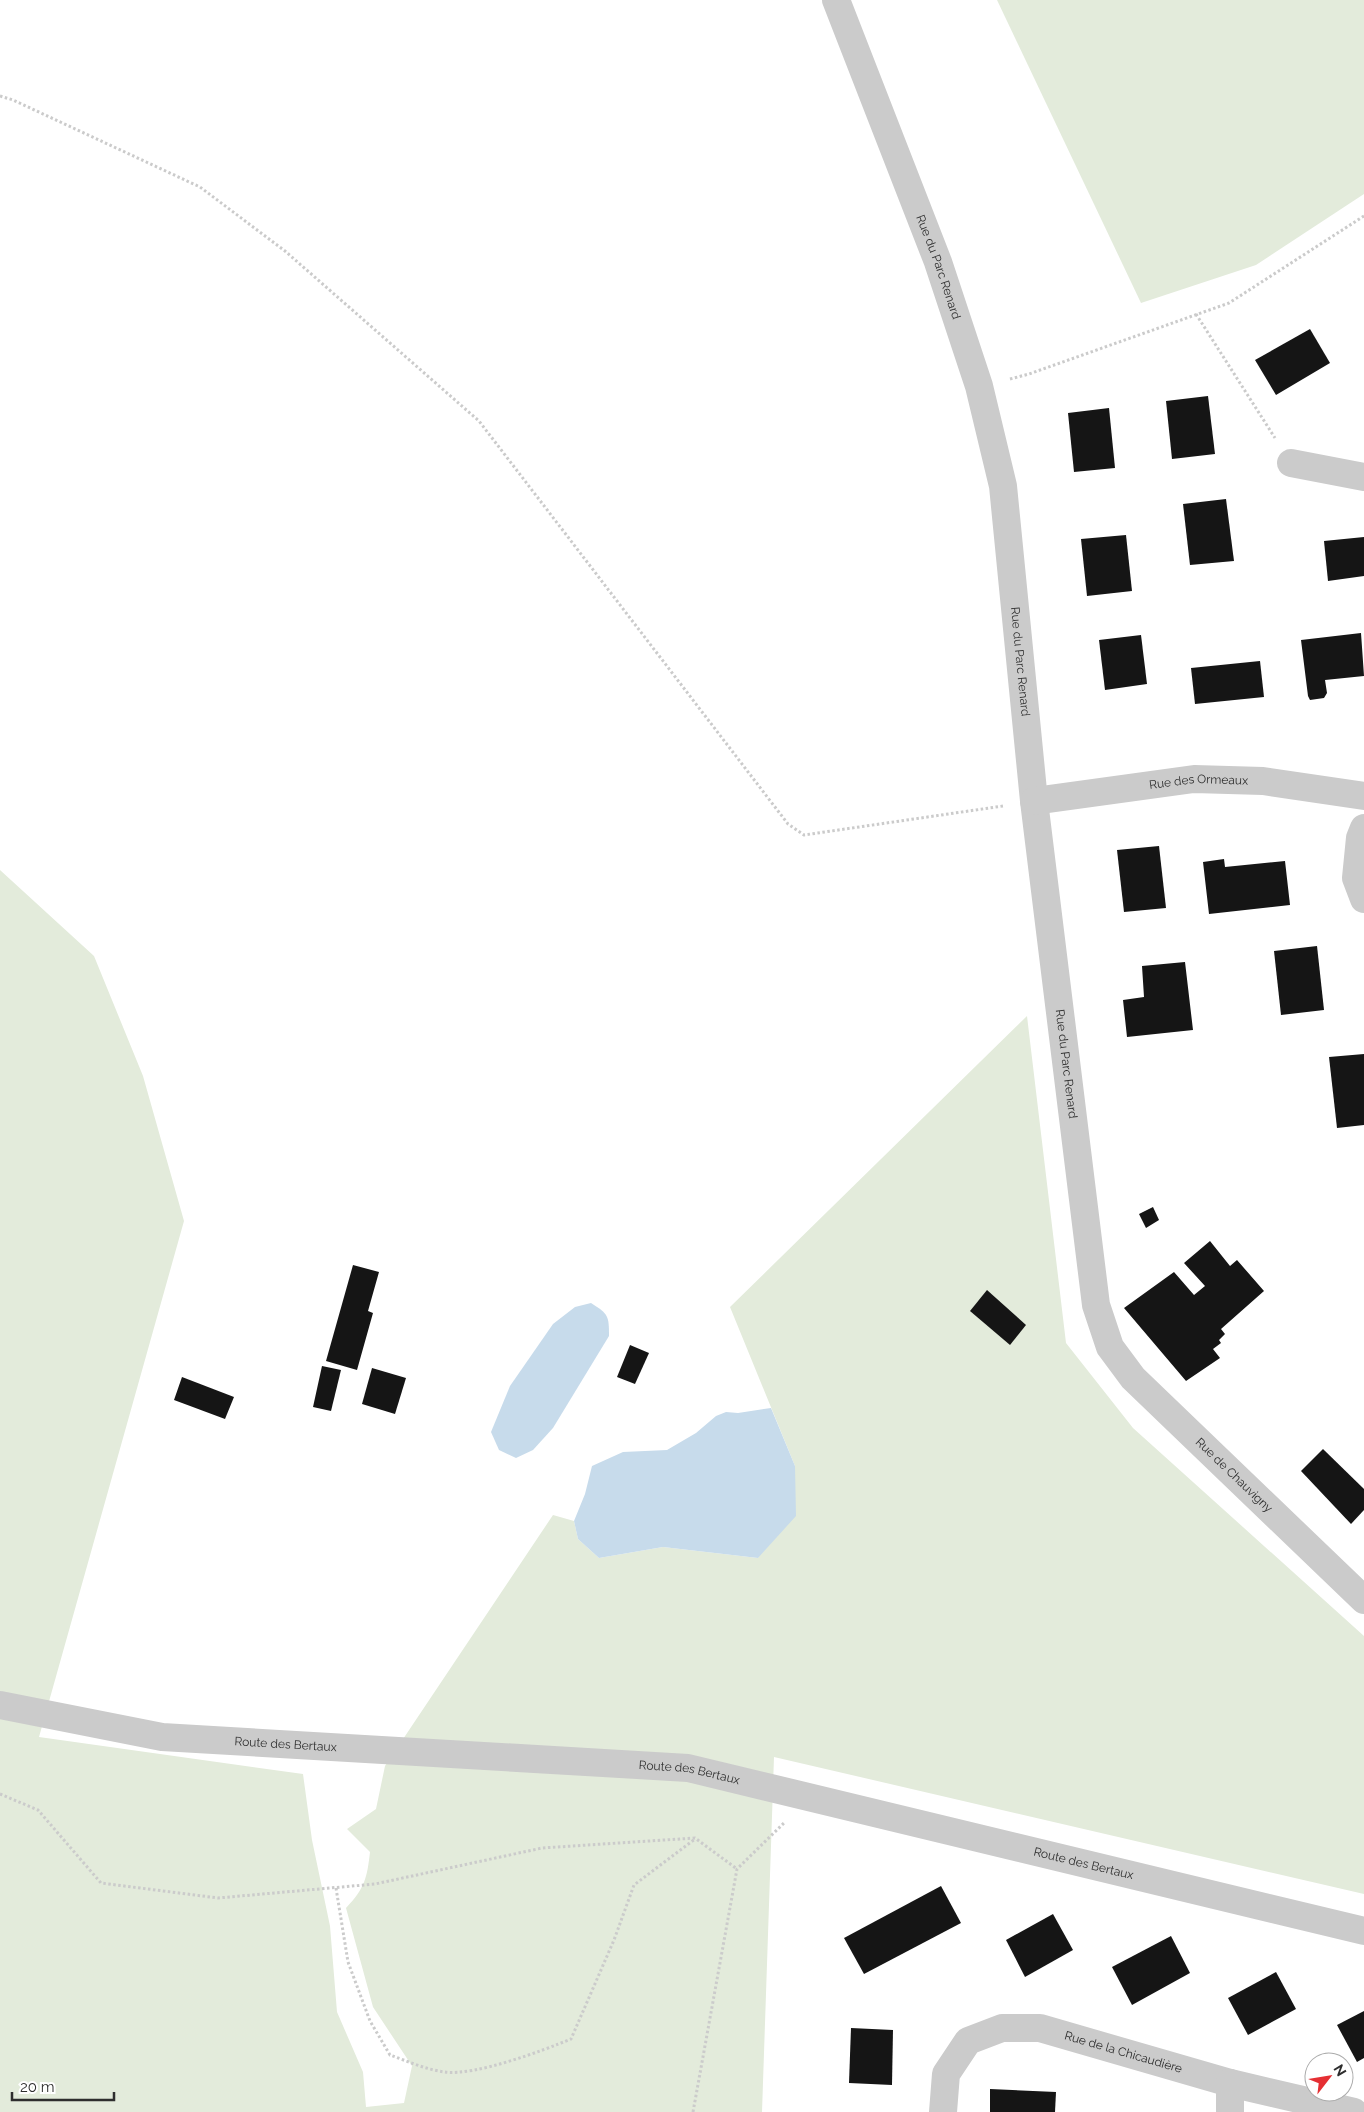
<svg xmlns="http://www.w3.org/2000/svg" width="1364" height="2112" font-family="Raleway,sans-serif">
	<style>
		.green { fill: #e3ebdb }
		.water { fill: #c7dbeb }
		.building { fill: #151515 }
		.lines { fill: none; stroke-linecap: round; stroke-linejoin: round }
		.path { stroke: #cbcbcb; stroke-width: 3; stroke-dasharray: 2.5 2.5; stroke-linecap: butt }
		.minor { stroke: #cbcbcb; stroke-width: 28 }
		.labels { text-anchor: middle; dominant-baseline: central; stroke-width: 5; stroke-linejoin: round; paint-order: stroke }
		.street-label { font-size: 12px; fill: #2e2e2e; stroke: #fff }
	</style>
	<rect width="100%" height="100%" fill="#fff"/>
	<g class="green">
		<polygon points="997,0 1364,0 1364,194 1256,265 1141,303"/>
		<path d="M 0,870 L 94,956 L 143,1076 L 184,1221 L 39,1737 L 303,1774 L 312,1840 L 330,1926 L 337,2012 L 363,2072 L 366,2107 L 404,2103 L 412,2066 L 373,2007 L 346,1908 C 365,1888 367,1878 370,1852 L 347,1829 L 376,1809 L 385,1766 L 553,1515 L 574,1521 L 578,1539 L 599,1558 L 663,1547 L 758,1558 L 795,1466 L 730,1307 L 1027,1016 L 1066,1343 L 1133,1428 L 1364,1636 L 1364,1894 L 774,1757 L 762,2112 L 0,2112 Z"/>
	</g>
	<g class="water">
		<path d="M 591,1303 C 608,1314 609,1315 609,1336 L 553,1428 L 533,1450 L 516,1458 L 499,1450 L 491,1432 L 510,1386 L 553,1324 L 575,1307 Z"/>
		<polygon points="771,1408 795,1466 796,1516 758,1558 663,1547 599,1558 578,1539 574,1521 585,1494 592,1466 623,1452 667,1450 696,1433 716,1416 726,1412 738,1413"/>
	</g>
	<g class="building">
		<polygon points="1310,329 1330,363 1276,395 1255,360"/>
		<polygon points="1208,396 1215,454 1172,459 1166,401"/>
		<polygon points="1109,408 1115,468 1074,472 1068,413"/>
		<polygon points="1226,499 1234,561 1190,565 1183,504"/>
		<polygon points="1126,535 1132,591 1087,596 1081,539"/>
		<polygon points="1364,537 1364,576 1328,581 1324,541"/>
		<polygon points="1361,633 1364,676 1325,680 1327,693 1324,698 1310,700 1308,696 1301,640"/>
		<polygon points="1141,635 1147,684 1105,690 1099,640"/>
		<polygon points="1260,661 1264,697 1195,704 1191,668"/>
		<polygon points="1159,846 1166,908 1124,912 1117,850"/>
		<polygon points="1224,859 1225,867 1285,861 1290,905 1209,914 1203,862"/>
		<polygon points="1317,946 1324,1010 1281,1015 1274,951"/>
		<polygon points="1185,962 1193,1030 1127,1037 1123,1000 1144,997 1142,966"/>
		<polygon points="1364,1054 1364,1125 1337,1128 1329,1057"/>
		<polygon points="1153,1207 1159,1220 1146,1228 1139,1214"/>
		<polygon points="1210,1241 1230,1266 1237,1260 1264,1291 1221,1329 1225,1334 1219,1340 1221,1343 1213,1349 1220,1358 1186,1381 1124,1308 1174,1272 1194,1295 1205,1286 1184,1263"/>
		<polygon points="353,1265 379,1272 368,1311 373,1313 357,1370 326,1361"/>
		<polygon points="987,1290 1026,1325 1010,1345 970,1311"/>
		<polygon points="630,1345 649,1353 635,1384 617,1377"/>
		<polygon points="322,1366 341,1370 331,1411 313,1407"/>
		<polygon points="372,1368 406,1378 395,1414 362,1404"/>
		<polygon points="182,1377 234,1397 225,1419 174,1400"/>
		<polygon points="1323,1449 1364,1489 1364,1510 1351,1524 1301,1471"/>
		<polygon points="941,1886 961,1923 864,1974 844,1938"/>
		<polygon points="1053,1914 1073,1950 1025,1977 1006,1940"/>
		<polygon points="1171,1936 1190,1973 1132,2005 1112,1967"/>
		<polygon points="1276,1972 1296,2009 1248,2035 1228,1998"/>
		<polygon points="1364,2011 1364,2058 1357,2062 1337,2025"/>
		<polygon points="851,2028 893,2030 892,2085 849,2083"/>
		<polygon points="990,2089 1056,2092 1055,2112 990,2112"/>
	</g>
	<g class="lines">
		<g class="path">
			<polyline points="0,96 13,100 200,187 285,251 479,421 788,824 804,835 1003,806"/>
			<polyline points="1196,314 1275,438"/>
			<polyline points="1010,379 1029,374 1229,303 1364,216"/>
			<polyline points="0,1794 38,1810 101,1883 218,1898 375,1884 542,1848 695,1838 737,1869"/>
			<path d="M 336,1888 L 348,1962 L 370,2021 L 390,2055 C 407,2061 427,2070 445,2072 C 475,2076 542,2051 571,2039 L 614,1940 L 634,1885 L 695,1839"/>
			<polyline points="693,2112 737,1869 784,1823"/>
		</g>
		<g class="minor">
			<path id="s1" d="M 836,0 L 938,262 L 979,386 L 1003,486 L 1034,801 L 1096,1305 L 1110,1347 L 1133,1378 L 1364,1600"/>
			<polyline points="1291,463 1364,477"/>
			<path id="s2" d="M 1034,801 L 1194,779 L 1263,781 L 1364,796"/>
			<polyline points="1364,828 1360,838 1356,878 1364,899"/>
			<path id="s3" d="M 0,1705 L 162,1737 L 688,1768 L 1364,1931"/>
			<path id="s4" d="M 943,2112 L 946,2074 L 968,2041 L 1002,2028 L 1040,2028 L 1230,2083 L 1354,2112"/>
			<polyline points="1230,2112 1230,2083"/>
		</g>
	</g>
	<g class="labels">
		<g class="street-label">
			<text stroke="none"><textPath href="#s1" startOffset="286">Rue du Parc Renard</textPath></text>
			<text stroke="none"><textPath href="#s1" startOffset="691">Rue du Parc Renard</textPath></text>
			<text stroke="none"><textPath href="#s2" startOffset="166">Rue des Ormeaux</textPath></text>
			<text stroke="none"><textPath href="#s1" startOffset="1096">Rue du Parc Renard</textPath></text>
			<text stroke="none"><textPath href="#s1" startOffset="1562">Rue de Chauvigny</textPath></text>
			<text stroke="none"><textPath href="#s3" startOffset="289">Route des Bertaux</textPath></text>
			<text stroke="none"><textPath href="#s3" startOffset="694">Route des Bertaux</textPath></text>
			<text stroke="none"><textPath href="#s3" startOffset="1099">Route des Bertaux</textPath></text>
			<text stroke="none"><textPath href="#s4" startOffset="239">Rue de la Chicaudière</textPath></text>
		</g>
	</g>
	<g transform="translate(1329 2077) rotate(59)"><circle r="24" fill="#ffffff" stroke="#ababab"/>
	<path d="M0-4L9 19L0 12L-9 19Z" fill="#e52f33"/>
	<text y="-8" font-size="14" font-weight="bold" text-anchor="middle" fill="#2e2e2e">N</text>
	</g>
	<path d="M12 2092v8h102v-8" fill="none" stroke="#2e2e2e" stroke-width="2.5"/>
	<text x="20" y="2092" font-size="15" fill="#2e2e2e" stroke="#ffffff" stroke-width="4" paint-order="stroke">20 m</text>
</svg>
